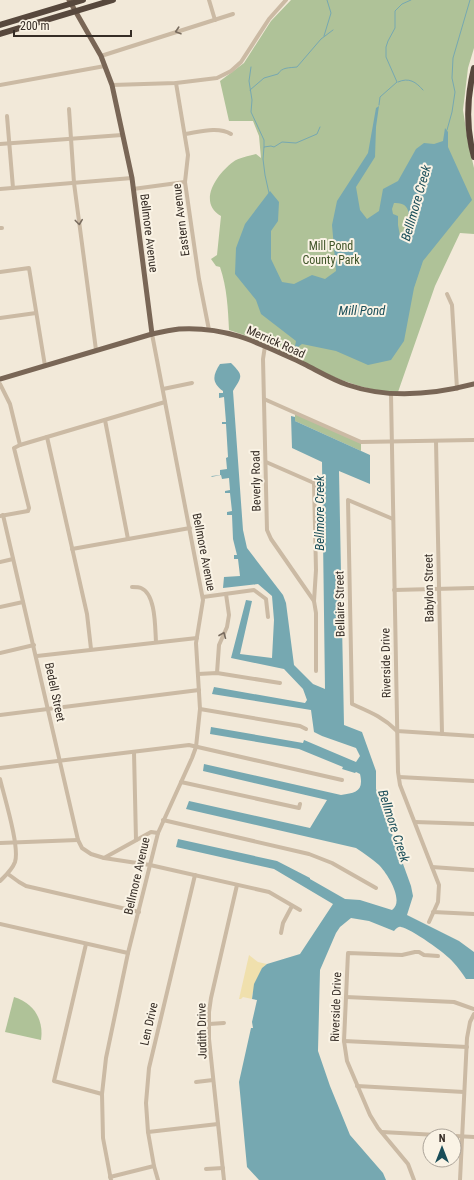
<svg xmlns="http://www.w3.org/2000/svg" width="474" height="1180" font-family="'Roboto Condensed',sans-serif">
	<style>
		.green { fill: #afc298 }
		.sand { fill: #f0e0ad }
		.water { fill: #76a8b1; fill-rule: evenodd }
		.lines { fill: none; stroke-linecap: round; stroke-linejoin: round }
		.stream { stroke: #76a8b1; stroke-width: 1 }
		.minor { stroke: #cbbaa4; stroke-width: 4 }
		.major { stroke: #796656; stroke-width: 5 }
		.highway { stroke: #57483d; stroke-width: 6 }
		.oneway { stroke: #796c5f }
		.labels { text-anchor: middle; dominant-baseline: central; stroke-width: 4; stroke-linejoin: round; paint-order: stroke }
		.street-label { font-size: 12px; fill: #362d26; stroke: #faf3e5 }
		.park-label { font-size: 12px; fill: #405529; stroke: #faf3e5 }
		.water-label { font-size: 13px; font-style: italic; fill: #1a4e59; stroke: #faf3e5 }
	</style>
	<rect width="100%" height="100%" fill="#f2e9d9"/>
	<g class="green">
		<path d="M 291,0 L 474,0 L 474,48 L 468,68 L 463,110 L 468,142 L 474,168 L 474,234 L 460,233 L 435,286 L 398,392 C 337,391 287,347 229,330 C 228,308 227,288 220,267 L 216,266 L 211,259 L 217,255 L 221,216 C 197,202 217,174 233,162 C 238,158 249,156 256,154 L 261,158 L 259,136 L 253,121 L 229,121 L 220,81 L 244,63 L 271,21 Z"/>
		<polygon points="295,413 361,443 361,451 295,421"/>
		<path d="M 14,997 C 34,1003 44,1020 41,1040 L 5,1032 Z"/>
	</g>
	<polygon class="sand" points="249,955 258,962 267,964 262,968 252,995 252,999 243,997 241,999 239,999"/>
	<g class="water">
		<path d="M 379,106 L 376,127 L 375,157 L 356,187 L 360,210 L 367,219 L 379,211 L 383,189 L 398,181 L 416,149 L 424,143 L 434,144 L 443,141 L 445,128 L 448,132 L 448,147 L 472,200 L 423,261 L 414,288 L 404,341 L 391,360 L 368,365 L 336,351 L 302,344 L 298,347 L 295,346 L 296,341 L 261,314 L 256,300 L 235,274 L 236,248 L 245,224 L 270,191 L 279,202 L 278,221 L 271,231 L 271,259 L 282,282 L 294,284 L 312,275 L 325,279 L 336,271 L 332,225 L 337,201 L 368,153 L 376,108 ZM 394,203 C 413,202 408,218 410,231 L 406,235 L 400,236 L 398,225 L 398,216 L 393,214 L 392,209 Z"/>
		<path d="M 231,363 C 244,376 242,376 233,391 L 243,530 L 247,548 L 283,595 L 286,603 L 294,665 L 313,684 L 325,689 L 322,462 L 292,448 L 291,416 L 295,417 L 295,421 L 370,455 L 370,484 L 339,471 L 344,725 L 362,732 L 376,771 L 376,789 L 411,886 L 413,896 L 407,915 L 459,941 L 474,952 L 474,979 L 466,979 C 462,973 458,967 453,962 C 447,954 410,928 401,927 C 398,926 396,929 394,931 L 369,921 L 351,918 L 340,927 L 336,933 L 320,970 L 318,1051 L 330,1086 L 350,1135 L 383,1173 L 386,1180 L 259,1180 L 247,1167 L 239,1082 L 251,1028 L 253,1028 L 252,1022 L 257,1000 L 252,999 L 254,984 L 262,968 L 267,964 L 300,954 L 333,904 L 274,869 L 176,847 L 178,839 L 277,861 L 310,878 L 310,879 L 345,899 L 360,900 L 392,910 C 405,901 387,873 379,865 C 372,859 364,853 356,848 L 186,809 L 189,801 L 310,828 L 327,800 L 203,771 L 204,764 L 341,795 C 356,793 364,791 360,774 L 356,772 L 355,773 L 342,769 L 343,767 L 299,749 L 210,734 L 211,727 L 303,743 L 304,740 L 356,762 L 360,756 L 356,748 L 322,736 L 314,732 L 311,710 L 212,694 L 214,687 L 305,703 L 307,700 L 303,689 L 284,669 L 231,658 L 246,600 L 252,601 L 240,654 L 272,658 L 274,620 L 272,596 L 258,584 L 223,588 L 224,577 L 240,576 L 238,559 L 234,559 L 234,555 L 237,555 L 233,539 L 232,515 L 227,515 L 227,512 L 232,511 L 230,493 L 225,493 L 225,491 L 230,490 L 229,478 L 222,479 L 221,475 L 211,477 L 212,476 L 220,475 L 220,470 L 227,469 L 226,458 L 228,457 L 226,424 L 222,424 L 222,422 L 226,422 L 224,397 L 219,398 L 219,393 L 223,393 L 223,391 C 211,382 213,375 220,364 Z"/>
	</g>
	<g class="lines">
		<g class="stream">
			<polyline points="324,36 331,13 327,0"/>
			<polyline points="251,67 249,81 252,100 251,112 264,140 264,147"/>
			<path d="M 398,82 C 409,77 416,82 423,90"/>
			<path d="M 250,90 L 264,78 L 278,74 C 282,67 289,68 297,67 L 321,39 L 333,30"/>
			<polyline points="379,105 380,97 397,82 386,57 386,47 388,41 395,28 395,11 402,4 411,0"/>
			<polyline points="447,130 452,112 455,92 452,78 453,58 470,0"/>
			<polyline points="269,193 265,175 263,159 264,147 271,146 274,147 282,142 296,143 317,134 320,127"/>
		</g>
		<g class="minor">
			<polyline points="209,0 215,20"/>
			<polyline points="101,56 233,14"/>
			<polyline points="176,83 188,155 185,182 199,279 209,330"/>
			<polyline points="0,85 105,66"/>
			<polyline points="112,85 176,83 217,78 231,71 241,62 269,19 286,0"/>
			<polyline points="69,109 74,183 96,350"/>
			<polyline points="7,116 13,188"/>
			<path d="M 185,134 C 199,132 218,126 231,134"/>
			<polyline points="0,144 122,135"/>
			<polyline points="0,189 132,178"/>
			<polyline points="133,189 185,182"/>
			<polyline points="0,228 2,228"/>
			<polyline points="0,272 29,268 45,366"/>
			<polyline points="447,294 452,305 457,389"/>
			<polyline points="0,318 36,313"/>
			<polyline points="265,346 263,359 267,530 271,539 314,601"/>
			<polyline points="0,384 10,404 20,445"/>
			<polyline points="163,389 192,383"/>
			<polyline points="391,394 398,772 400,785 439,885 438,902 429,922"/>
			<polyline points="264,399 361,442 474,440"/>
			<polyline points="105,420 128,539"/>
			<polyline points="47,437 87,614 91,649"/>
			<polyline points="436,441 442,734"/>
			<polyline points="266,462 314,483 316,570 314,601 316,613 316,671"/>
			<polyline points="3,515 78,840 82,848 91,854 104,858 150,865 269,892 300,910"/>
			<polyline points="0,516 28,511 29,508 14,448 20,445 165,402"/>
			<path d="M 393,519 L 348,500 L 352,704 C 370,712 383,717 397,731 L 474,736"/>
			<polyline points="72,549 190,528"/>
			<polyline points="0,562 13,559"/>
			<path d="M 132,587 C 134,587 139,587 141,588 C 156,594 155,628 156,642"/>
			<polyline points="394,590 474,588"/>
			<polyline points="203,597 254,590 266,599 268,617"/>
			<polyline points="0,607 23,602"/>
			<polyline points="0,653 34,645"/>
			<polyline points="37,656 197,638"/>
			<polyline points="217,673 219,645 227,627 229,615 226,594"/>
			<polyline points="198,674 217,673 280,683"/>
			<polyline points="200,709 300,726 306,729"/>
			<polyline points="0,715 199,690"/>
			<polyline points="134,752 136,840"/>
			<polyline points="0,768 189,745 342,780"/>
			<polyline points="399,777 474,781"/>
			<path d="M 0,779 C 4,796 20,847 15,862 C 12,870 6,875 0,881"/>
			<polyline points="181,782 299,808 300,804"/>
			<polyline points="163,820 309,854 332,863 376,888"/>
			<polyline points="415,822 474,824"/>
			<polyline points="0,843 78,840"/>
			<polyline points="104,858 151,832 158,833"/>
			<polyline points="432,867 474,870"/>
			<polyline points="8,874 19,882 26,886 139,912"/>
			<polyline points="433,912 474,914"/>
			<polyline points="0,924 128,953"/>
			<polyline points="281,933 283,923 292,906"/>
			<polyline points="86,944 54,1081 102,1094"/>
			<polyline points="346,997 454,1002 474,1009"/>
			<polyline points="209,1024 224,1023"/>
			<polyline points="344,1041 467,1047"/>
			<polyline points="196,1082 213,1080"/>
			<polyline points="357,1086 464,1092"/>
			<polyline points="148,1132 218,1124"/>
			<polyline points="382,1132 474,1137"/>
			<polyline points="206,1169 223,1168"/>
			<polyline points="110,1177 154,1166"/>
			<polyline points="111,1180 103,1138 102,1094 106,1058 128,953 158,833 192,758 196,747 200,709 196,643 203,600 152,334"/>
			<polyline points="158,1180 154,1166 148,1132 146,1103 149,1068 195,875"/>
			<polyline points="224,1180 209,1039 209,1012 211,998 237,885"/>
			<polyline points="414,1180 408,1164 378,1128 370,1115 347,1061 344,1041 348,953 402,955 415,952 419,952 424,955 438,956"/>
			<polyline points="460,1180 467,1038 470,1022 474,1014"/>
		</g>
		<g class="major">
			<polyline points="69,0 101,56 112,85 132,178 152,334"/>
			<path d="M 0,379 L 152,334 C 161,332 170,330 179,329 C 228,326 261,344 304,364 C 318,371 333,380 348,385 C 389,399 432,395 474,384"/>
		</g>
		<g class="highway">
			<polyline points="0,25 83,0"/>
			<polyline points="0,34 113,0"/>
			<path d="M 474,68 C 467,97 466,129 474,157"/>
		</g>
	</g>
	<defs><path id="oneway-chevron" d="M-2-3.5L2.5 0L-2 3.5" fill="none" stroke-width="1.6" stroke-linecap="round" stroke-linejoin="round"/></defs>
	<g class="oneway">
		<use href="#oneway-chevron" transform="translate(178 31) rotate(162)"/>
		<use href="#oneway-chevron" transform="translate(79 222) rotate(83)"/>
		<use href="#oneway-chevron" transform="translate(223 635) rotate(-68)"/>
	</g>
	<g class="labels">
		<g class="street-label">
			<text transform="translate(181 220) rotate(-97)">Eastern Avenue</text>
			<text transform="translate(149 233) rotate(83)">Bellmore Avenue</text>
			<text transform="translate(276 342) rotate(24)">Merrick Road</text>
			<text transform="translate(256 481) rotate(-91)">Beverly Road</text>
			<text transform="translate(204 552) rotate(79)">Bellmore Avenue</text>
			<text transform="translate(429 588) rotate(-91)">Babylon Street</text>
			<text transform="translate(340 604) rotate(-91)">Bellaire Street</text>
			<text transform="translate(386 663) rotate(-91)">Riverside Drive</text>
			<text transform="translate(55 692) rotate(78)">Bedell Street</text>
			<text transform="translate(137 876) rotate(-77)">Bellmore Avenue</text>
			<text transform="translate(336 1007) rotate(-88)">Riverside Drive</text>
			<text transform="translate(149 1024) rotate(-77)">Len Drive</text>
			<text transform="translate(202 1031) rotate(-91)">Judith Drive</text>
		</g>
		<g class="park-label">
			<text x="331" y="246">Mill Pond<tspan x="331" dy="14">County Park</tspan></text>
		</g>
		<g class="water-label">
			<text transform="translate(416 203) rotate(-74)">Belllmore Creek</text>
			<text x="362" y="310">Mill Pond</text>
			<text transform="translate(319 513) rotate(-90)">Bellmore Creek</text>
			<text transform="translate(394 826) rotate(72)">Bellmore Creek</text>
		</g>
	</g>
	<g transform="translate(442 1148)"><circle r="19" fill="#faf3e5" stroke="#aca499"/>
	<path d="M0-3L7 15L0 10L-7 15Z" fill="#1a4e59"/>
	<text y="-6" font-size="11" font-weight="bold" text-anchor="middle" fill="#362d26">N</text>
	</g>
	<path d="M14 30v6h117v-6" fill="none" stroke="#362d26" stroke-width="2"/>
	<text x="20" y="30" font-size="12" fill="#362d26" stroke="#faf3e5" stroke-width="3" paint-order="stroke">200 m</text>
</svg>
